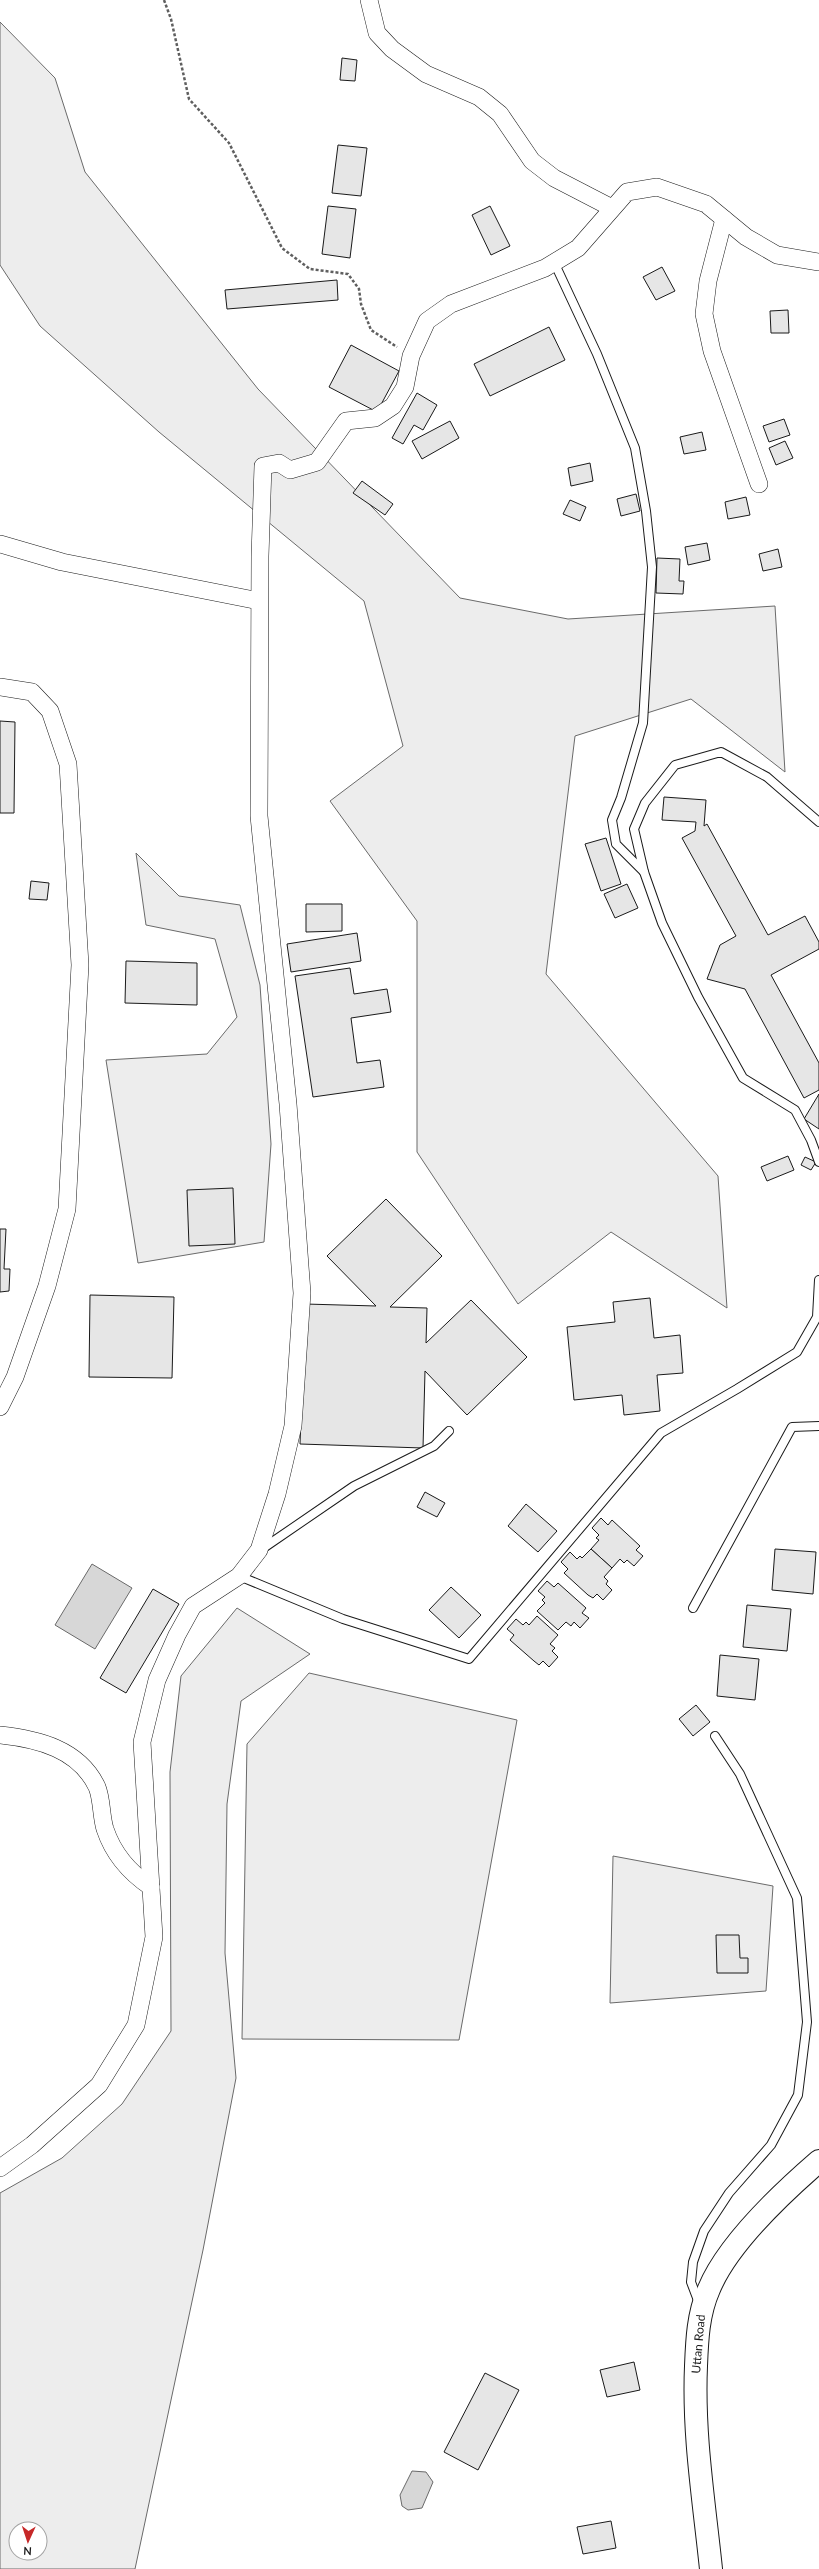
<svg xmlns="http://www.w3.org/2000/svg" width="819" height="2569" font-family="Lato,sans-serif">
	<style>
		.built { fill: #ededed; stroke: #6a6a6a; fill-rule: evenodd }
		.water { fill: #d7d7d7; stroke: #6a6a6a }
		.building { fill: #e6e6e6; stroke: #1a1a1a }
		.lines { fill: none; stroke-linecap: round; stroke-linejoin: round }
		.service-casing { stroke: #1a1a1a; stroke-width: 10 }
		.minor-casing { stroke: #1a1a1a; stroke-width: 18 }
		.secondary-casing { stroke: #1a1a1a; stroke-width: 24 }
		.path { stroke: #5f5f5f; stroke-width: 2.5; stroke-dasharray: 3 2; stroke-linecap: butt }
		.service { stroke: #fff; stroke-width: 8 }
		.minor { stroke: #fff; stroke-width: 17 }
		.secondary { stroke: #fff; stroke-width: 22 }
		.labels { text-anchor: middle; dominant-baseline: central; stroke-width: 3; stroke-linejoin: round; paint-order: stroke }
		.street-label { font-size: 12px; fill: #1a1a1a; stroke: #fff }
	</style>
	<rect width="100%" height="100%" fill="#fff"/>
	<g class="built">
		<polygon points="0,22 55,78 85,172 258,389 460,598 568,619 775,606 785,772 691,699 575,736 546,974 718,1176 727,1308 611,1232 518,1304 417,1152 417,921 330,801 403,746 364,601 159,432 40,326 0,265"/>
		<polygon points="136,853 179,896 240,905 260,985 271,1144 264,1242 138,1263 106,1060 207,1054 237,1017 215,939 146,925"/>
		<path d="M 237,1608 L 310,1654 L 241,1701 L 227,1804 L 225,1953 L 236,2078 L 203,2250 L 135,2569 L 0,2569 L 0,2193 L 62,2158 L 122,2104 L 171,2031 L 170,1772 L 181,1676 ZM 16,2529 L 40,2529 L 40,2553 L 16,2553 Z"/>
		<polygon points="309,1673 517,1720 459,2040 242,2039 247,1744"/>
		<polygon points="613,1856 773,1886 766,1991 610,2003"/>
	</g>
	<g class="water">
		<polygon points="92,1564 132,1588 95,1649 55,1625"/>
		<polygon points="412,2471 426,2472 433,2482 422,2508 408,2510 402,2506 400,2495"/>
	</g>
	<g class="building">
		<polygon points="342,58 357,60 355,81 340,80"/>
		<polygon points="338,145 367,148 361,196 332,193"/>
		<polygon points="328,206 356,209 350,258 322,254"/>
		<polygon points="490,206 510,246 491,255 472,215"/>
		<polygon points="662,267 675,291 656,300 643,277"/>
		<polygon points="337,280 338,300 227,309 225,290"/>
		<polygon points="788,310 789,333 771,333 770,311"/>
		<polygon points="549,327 565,360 490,396 474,364"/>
		<polygon points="351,345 399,371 377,412 329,387"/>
		<polygon points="417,393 437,405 423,430 414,425 403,444 392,438"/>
		<polygon points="784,419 790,435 769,442 763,426"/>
		<polygon points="450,421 459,438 422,459 412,441"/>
		<polygon points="702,432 706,450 684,454 680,437"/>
		<polygon points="785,441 793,458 776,465 769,448"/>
		<polygon points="590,463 593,481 571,486 568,468"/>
		<polygon points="362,481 393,504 385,515 353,493"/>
		<polygon points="636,494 640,511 621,516 617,499"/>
		<polygon points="746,497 750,515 728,519 725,502"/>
		<polygon points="570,500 586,507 580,521 563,514"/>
		<polygon points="707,543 710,560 688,565 685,547"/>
		<polygon points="778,549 782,567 763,571 759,554"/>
		<polygon points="657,558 680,559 679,581 684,581 683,594 656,593"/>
		<polygon points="0,721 15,722 14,813 0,813"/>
		<polygon points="664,797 706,800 704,826 707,824 768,935 805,916 819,942 819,949 771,975 819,1063 819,1090 804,1098 745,989 707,979 720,945 736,936 682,838 695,831 696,822 662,820"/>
		<polygon points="606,838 621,884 601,891 585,844"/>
		<polygon points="31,881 49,883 47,900 29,899"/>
		<polygon points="627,884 638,908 615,918 604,894"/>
		<polygon points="306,904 342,904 342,931 306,932"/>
		<polygon points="357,933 361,961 291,972 287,944"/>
		<polygon points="126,961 197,963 197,1005 125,1003"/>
		<polygon points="350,968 354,994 387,989 391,1012 351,1018 357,1063 380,1060 384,1087 313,1097 295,976"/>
		<polygon points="819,1094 819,1129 804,1119"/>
		<polygon points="788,1156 794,1170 767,1181 761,1167"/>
		<polygon points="805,1157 816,1162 811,1170 801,1165"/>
		<polygon points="233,1188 235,1244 189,1246 187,1190"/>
		<polygon points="386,1199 442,1256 390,1307 427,1308 426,1343 471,1300 527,1357 467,1415 425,1371 423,1448 300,1444 305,1304 376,1306 327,1256"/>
		<polygon points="0,1229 6,1229 4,1269 10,1269 9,1291 0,1292"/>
		<polygon points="90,1295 174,1297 172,1378 89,1377"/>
		<polygon points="650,1298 654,1338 680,1335 683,1373 657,1375 660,1411 624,1415 622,1395 574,1400 567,1327 615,1322 613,1302"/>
		<polygon points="425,1492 445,1503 437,1517 417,1507"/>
		<polygon points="526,1504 557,1531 538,1552 508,1526"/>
		<polygon points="601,1518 608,1525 612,1520 640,1546 636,1550 643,1556 634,1566 627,1560 624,1563 620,1559 612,1568 591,1549 599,1540 596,1538 599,1535 592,1528"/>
		<polygon points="591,1549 612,1568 604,1577 608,1581 606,1584 612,1590 603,1600 597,1594 593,1598 588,1595 564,1573 568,1569 561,1562 570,1552 577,1559 580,1556 582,1558"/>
		<polygon points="775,1549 816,1552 813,1594 772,1590"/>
		<polygon points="547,1581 554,1587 558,1583 586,1608 582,1613 589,1618 580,1628 574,1622 571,1626 566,1622 558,1630 537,1611 545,1603 542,1600 545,1597 538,1591"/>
		<polygon points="451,1587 481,1615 459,1638 429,1610"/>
		<polygon points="153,1589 179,1604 126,1693 100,1678"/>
		<polygon points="747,1605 791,1609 787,1651 743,1647"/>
		<polygon points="537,1616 558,1635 550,1644 555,1648 552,1651 558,1657 549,1667 543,1661 539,1665 534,1661 510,1640 514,1635 507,1629 516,1619 523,1625 526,1622 529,1625"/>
		<polygon points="720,1655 759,1659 755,1700 717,1696"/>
		<polygon points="696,1705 710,1722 693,1736 679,1719"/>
		<polygon points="716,1935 739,1935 740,1958 748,1958 748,1973 717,1973"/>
		<polygon points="634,2362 640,2390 607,2397 600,2370"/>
		<polygon points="485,2373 519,2390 478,2470 444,2452"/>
		<polygon points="611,2521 616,2548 583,2554 577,2527"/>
	</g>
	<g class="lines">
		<defs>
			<g id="service">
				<polyline points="554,262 597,354 635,448 646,511 652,567 643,723 621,798 612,820 616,844 644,872"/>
				<polyline points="819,822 767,777 721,752 675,765 645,803 634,829 644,872 662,923 698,997 743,1078 795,1110 811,1140 819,1162"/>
				<polyline points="262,1549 354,1486 434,1446 449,1431"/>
				<polyline points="239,1576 343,1619 469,1659 661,1433 737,1389 797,1352 817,1317 819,1280"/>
				<polyline points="693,1608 792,1427 819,1426"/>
				<polyline points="699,2303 691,2282 693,2262 704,2231 729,2193 771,2145 798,2095 807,2022 797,1898 740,1774 715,1736"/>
			</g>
			<g id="minor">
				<polyline points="369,0 377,33 392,49 426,74 479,97 500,114 532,161 554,178 612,208"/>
				<polyline points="724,219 708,281 704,314 712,351 759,484"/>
				<polyline points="0,544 62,562 259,601"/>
				<polyline points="0,687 32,692 50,711 68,764 80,965 67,1209 47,1286 15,1377 0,1407"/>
				<path d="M 0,1735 C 38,1739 79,1749 97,1787 C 102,1799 101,1816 105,1829 C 113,1853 130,1873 151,1887"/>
				<polyline points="0,2168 32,2145 99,2085 136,2025 154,1937 142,1742 157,1680 177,1635 193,1606 239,1576 259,1550 277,1494 293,1426 302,1293 288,1104 259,816 260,556 263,466 279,463 290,470 317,462 346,421 375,418 393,406 405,387 411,356 427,321 451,304 545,268 578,248 627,192 657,187 706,204 746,237 777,255 819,262"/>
			</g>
			<path id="secondary" d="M 711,2569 C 704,2501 693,2435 696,2366 C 697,2340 698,2314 709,2289 C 728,2243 782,2193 819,2161"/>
		</defs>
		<use href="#service" class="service-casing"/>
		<use href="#minor" class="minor-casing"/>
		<use href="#secondary" class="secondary-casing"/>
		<polyline class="path" points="164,0 171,19 189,99 229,143 282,248 310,269 348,274 359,289 361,304 371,330 397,347"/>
		<use href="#service" class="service"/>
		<use href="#minor" class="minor"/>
		<use href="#secondary" class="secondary"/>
	</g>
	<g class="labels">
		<g class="street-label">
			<text transform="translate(698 2344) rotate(-85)">Uttan Road</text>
		</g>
	</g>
	<g transform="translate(28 2541) rotate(183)"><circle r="19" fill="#ffffff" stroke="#a3a3a3"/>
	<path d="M0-3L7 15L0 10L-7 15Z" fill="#c62828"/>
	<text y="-6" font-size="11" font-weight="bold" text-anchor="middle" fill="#1a1a1a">N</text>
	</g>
</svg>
